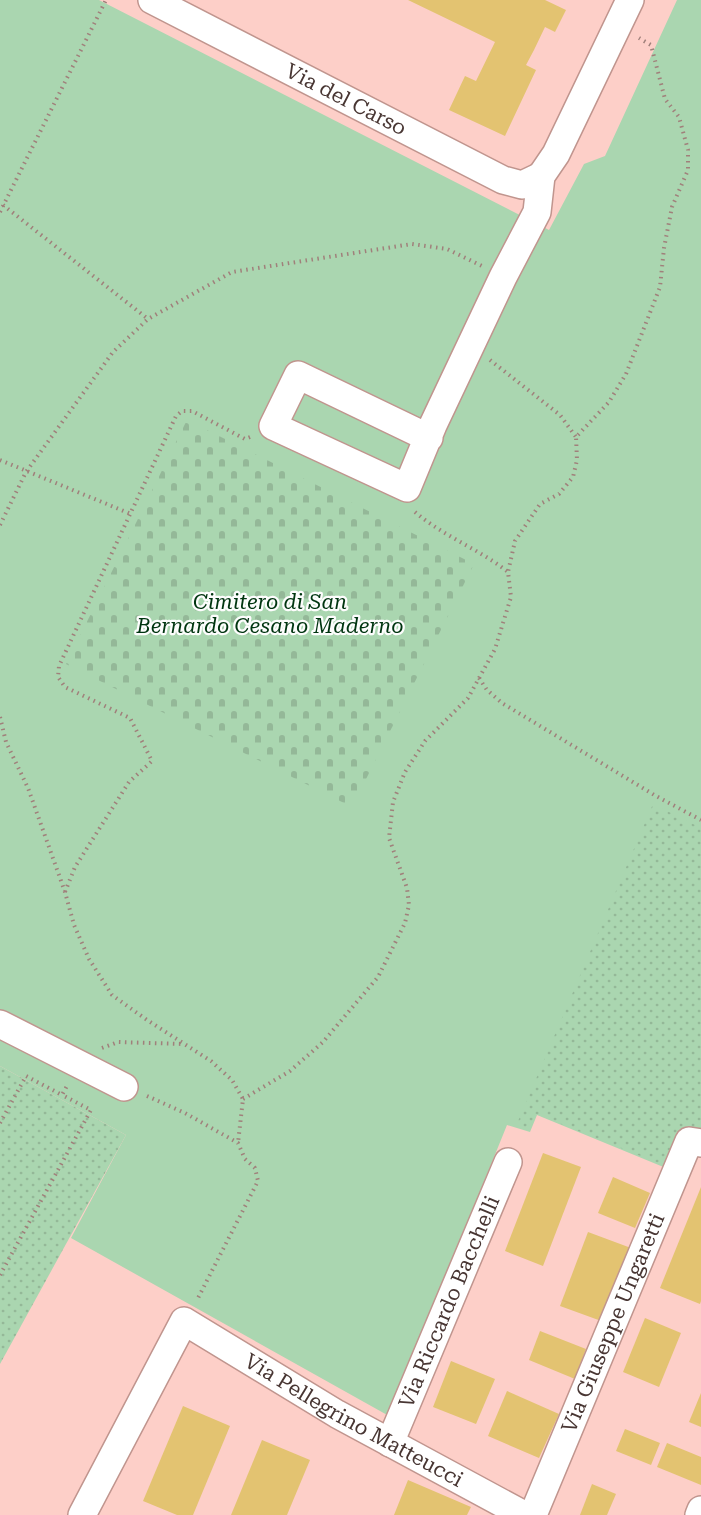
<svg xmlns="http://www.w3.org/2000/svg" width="701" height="1515" font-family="'Roboto Serif',serif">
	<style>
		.green { fill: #aad6b0 }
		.cemetery { fill: url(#cemetery-stones) }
		.garden { fill: url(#garden-dots) }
		.building { fill: #e3c371 }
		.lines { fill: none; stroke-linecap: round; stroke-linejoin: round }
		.minor-casing { stroke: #c0958e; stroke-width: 30 }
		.path { stroke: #a0807b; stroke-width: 4; stroke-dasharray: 1.5 4.5; stroke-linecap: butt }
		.minor { stroke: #fff; stroke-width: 27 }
		.labels { text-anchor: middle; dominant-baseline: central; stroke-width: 4.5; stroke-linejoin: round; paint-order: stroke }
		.street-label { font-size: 21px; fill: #483633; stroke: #fdfdfd }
		.park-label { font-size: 21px; font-style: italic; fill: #003510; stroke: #fdfdfd }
	</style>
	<defs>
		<pattern id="cemetery-stones" width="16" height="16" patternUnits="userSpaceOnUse" patternTransform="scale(1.5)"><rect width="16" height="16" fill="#aad6b0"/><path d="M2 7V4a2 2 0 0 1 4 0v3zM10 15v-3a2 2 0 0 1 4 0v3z" fill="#94b898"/></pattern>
		<pattern id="garden-dots" width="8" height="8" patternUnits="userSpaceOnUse" patternTransform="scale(1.5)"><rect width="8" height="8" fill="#aad6b0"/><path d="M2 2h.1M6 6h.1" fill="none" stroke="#94b898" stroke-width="1.8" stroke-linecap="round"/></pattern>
	</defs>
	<rect width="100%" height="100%" fill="#fdcfc8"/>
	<polygon class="green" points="0,0 99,0 549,230 584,164 605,156 677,0 701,0 701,1155 687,1150 678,1173 537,1115 530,1132 507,1125 389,1416 71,1238 126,1135 0,1066"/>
	<polygon class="cemetery" points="187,420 474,564 352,807 66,664"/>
	<g class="garden">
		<polygon points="653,804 701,828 701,1123 698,1129 668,1167 536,1114 529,1129 516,1126"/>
		<polygon points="0,1066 126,1135 0,1364"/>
	</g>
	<g class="building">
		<polygon points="408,0 545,0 566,10 555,32 545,27 534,50 526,65 536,70 505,136 449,110 465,76 476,81 495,42"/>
		<polygon points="543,1153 581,1167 543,1266 505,1251"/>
		<polygon points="613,1177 650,1193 635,1228 598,1213"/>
		<polygon points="701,1187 701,1301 700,1304 660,1288"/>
		<polygon points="588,1232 631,1248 604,1322 560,1306"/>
		<polygon points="645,1318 681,1333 659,1387 623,1372"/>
		<polygon points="540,1331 586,1349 575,1379 529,1360"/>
		<polygon points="451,1361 495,1379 476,1424 433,1407"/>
		<polygon points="507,1391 559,1414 539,1458 488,1436"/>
		<polygon points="701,1393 701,1427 689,1422"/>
		<polygon points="183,1406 230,1426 193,1515 177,1515 143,1501"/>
		<polygon points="625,1429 660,1443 651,1465 616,1451"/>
		<polygon points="262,1440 310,1460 287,1515 231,1515"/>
		<polygon points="667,1443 701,1457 701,1485 657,1467"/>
		<polygon points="408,1480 471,1507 467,1515 394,1515"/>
		<polygon points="592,1484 616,1494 607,1515 580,1515"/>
	</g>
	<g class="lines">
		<defs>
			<g id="minor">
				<path id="s1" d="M 152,0 L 503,180 L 522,185 L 541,176"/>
				<polyline points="429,438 298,375 273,426 407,488 433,425 503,277 537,212 541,176 556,154 630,0"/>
				<polyline points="0,1024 124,1087"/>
				<path id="s2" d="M 390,1443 L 508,1162"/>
				<path id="s3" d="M 82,1515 L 184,1321 L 337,1414 L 524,1515"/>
				<path id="s4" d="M 533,1515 L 689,1141 L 701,1143"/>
				<polyline points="699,1515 701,1510"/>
			</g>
		</defs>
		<use href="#minor" class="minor-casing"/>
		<g class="path">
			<polyline points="3,205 148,319"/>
			<polyline points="0,212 106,0"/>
			<polyline points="490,360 560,415 576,437"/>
			<polyline points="0,460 131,514"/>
			<path d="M 415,512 C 443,536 479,549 508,572"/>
			<polyline points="0,525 26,472 113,352 148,319 232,272 412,244 447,249 482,266"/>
			<polyline points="479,678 487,690 502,703 656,796 701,820"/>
			<polyline points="0,717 6,742 28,788 65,892 74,925 89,959 112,995 147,1020 211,1061 232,1080 243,1099 238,1143"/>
			<polyline points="65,892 75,867 129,782 152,761 130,718 65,687 58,677 59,666 176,416 182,411 192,411 245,439 250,437"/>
			<polyline points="102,1048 118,1042 183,1044"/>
			<polyline points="147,1096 185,1113 238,1143 245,1159 255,1168 258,1181 197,1300"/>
			<polyline points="243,1099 290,1071 323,1042 378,977 405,923 409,905 407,888 389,838 393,802 405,772 425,741 468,698 495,649 511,597 508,572 515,541 540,504 559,494 573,477 577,460 576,437 609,402 626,374 660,287 664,248 672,207 688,170 688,150 679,117 665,99 651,45 639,38"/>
			<polyline points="0,1123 26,1076 62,1095 68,1084"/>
			<polyline points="0,1275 91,1110 62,1095"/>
		</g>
		<use href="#minor" class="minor"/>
	</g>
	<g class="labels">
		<g class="street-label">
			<text stroke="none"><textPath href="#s1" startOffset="218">Via del Carso</textPath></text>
			<text stroke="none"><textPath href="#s2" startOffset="153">Via Riccardo Bacchelli</textPath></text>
			<text stroke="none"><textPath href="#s4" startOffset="208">Via Giuseppe Ungaretti</textPath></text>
			<text stroke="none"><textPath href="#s3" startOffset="416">Via Pellegrino Matteucci</textPath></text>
		</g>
		<g class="park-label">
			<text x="270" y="602">Cimitero di San<tspan x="270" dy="24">Bernardo Cesano Maderno</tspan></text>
		</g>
	</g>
</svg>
